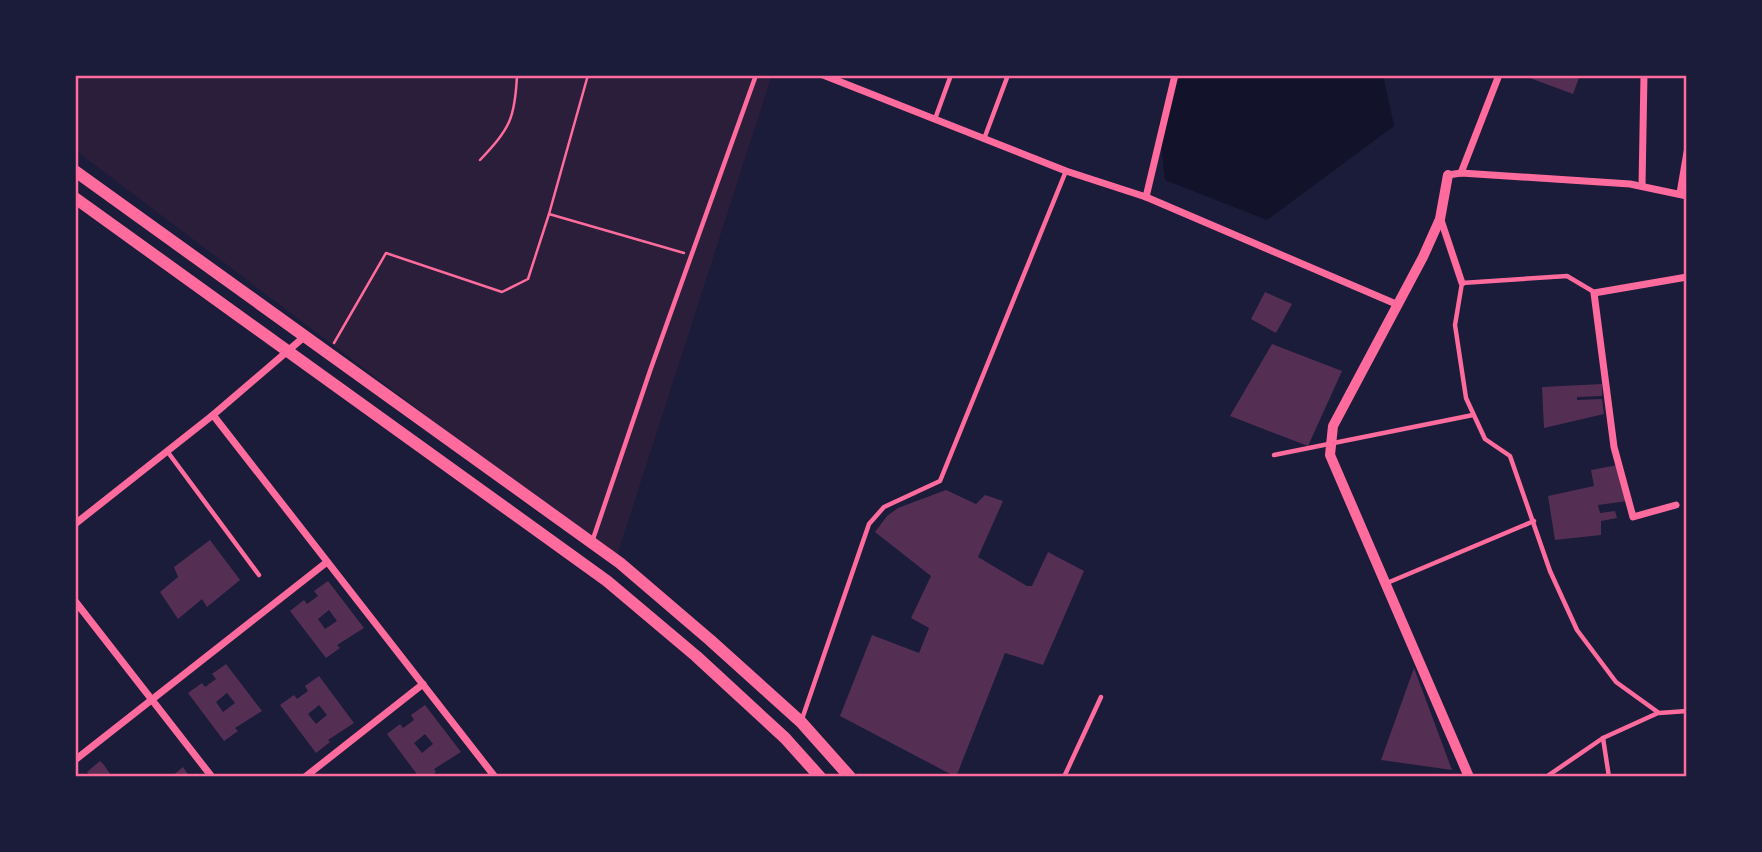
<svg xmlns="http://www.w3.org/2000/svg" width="1762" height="852" font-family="Arial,sans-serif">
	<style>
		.green { fill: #2a1e3b }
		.water { fill: #12122b }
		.building { fill: #542f53; fill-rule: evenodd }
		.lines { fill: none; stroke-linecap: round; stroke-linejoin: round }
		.path { stroke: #ff6b9d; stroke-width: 2.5 }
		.service { stroke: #ff6b9d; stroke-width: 4.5 }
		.minor { stroke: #ff6b9d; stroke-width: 7 }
		.tertiary { stroke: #ff6b9d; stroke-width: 10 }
		.secondary { stroke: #ff6b9d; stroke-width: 12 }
		.neatline { fill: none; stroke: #ff6b9d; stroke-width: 2.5 }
	</style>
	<rect width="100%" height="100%" fill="#1b1b3a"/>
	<polygon class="green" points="75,75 772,75 616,559 75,150"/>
	<polygon class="water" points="1179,75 1383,75 1394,126 1267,220 1165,180 1159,123"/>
	<g class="building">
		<polygon points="1522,75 1580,75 1573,94"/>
		<polygon points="1265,292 1292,304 1276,333 1251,319"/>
		<polygon points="1272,344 1342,371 1308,446 1230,416"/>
		<polygon points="1602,384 1602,396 1577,397 1577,400 1602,399 1604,414 1544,428 1542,387"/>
		<polygon points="1618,465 1628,501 1598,505 1600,513 1615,511 1617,518 1601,521 1601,535 1555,540 1548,496 1594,486 1591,470"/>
		<polygon points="946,490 976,504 985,495 1003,501 978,557 1027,586 1032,586 1048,552 1084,571 1043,665 1005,653 956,777 840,716 872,635 919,653 929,628 911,618 931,576 875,532 887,516 898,508"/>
		<polygon points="210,540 240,580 207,607 202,599 178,619 160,592 178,577 174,567"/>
		<path d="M 328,581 L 364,628 L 337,645 L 340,648 L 326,658 L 290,611 L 304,600 L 307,604 L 318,596 L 314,591 ZM 329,610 L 337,621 L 325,629 L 318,619 Z"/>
		<path d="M 226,664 L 262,711 L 235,728 L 238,731 L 224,741 L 188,693 L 202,683 L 205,687 L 216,679 L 212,674 ZM 227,693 L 235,703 L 223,712 L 216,702 Z"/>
		<polygon points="1414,668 1452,770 1381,760"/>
		<path d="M 319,676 L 354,723 L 328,740 L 330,742 L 316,753 L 280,705 L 294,695 L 297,699 L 308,691 L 305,686 ZM 319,705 L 327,715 L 316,724 L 308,714 Z"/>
		<path d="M 425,705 L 461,752 L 434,769 L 436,772 L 430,777 L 419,777 L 387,734 L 400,724 L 403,728 L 414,720 L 411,715 ZM 425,734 L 433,744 L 422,753 L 414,743 Z"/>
		<polygon points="100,761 104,765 112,777 91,777 87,772"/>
		<polygon points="183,767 190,777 171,777"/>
	</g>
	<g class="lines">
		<g class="path">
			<polyline points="588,75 549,214 684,253"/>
			<path d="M 480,160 C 510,128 515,119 517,75"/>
			<polyline points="334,343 386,253 502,292 528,279 549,214"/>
		</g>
		<g class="service">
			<polyline points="935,119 951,75"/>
			<polyline points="984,139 1008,75"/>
			<polyline points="1594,292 1567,276 1462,283 1455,325 1466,398 1485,439 1510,456 1550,571 1577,630 1616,682 1659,713 1687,711"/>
			<polyline points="167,451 259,575"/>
			<polyline points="1274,455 1473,415"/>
			<polyline points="592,542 651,368 756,75"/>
			<polyline points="1387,583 1534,521"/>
			<polyline points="802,719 869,524 884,507 940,481 1066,171"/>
			<polyline points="1603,738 1609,777"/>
			<polyline points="1064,777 1101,697"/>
			<polyline points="1546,777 1603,738 1658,713"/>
		</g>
		<g class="minor">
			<polyline points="823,75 1066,171 1146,197 1396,304"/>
			<polyline points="1461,173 1499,75"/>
			<polyline points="1448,175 1461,173 1630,184 1687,196"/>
			<polyline points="1642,186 1644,75"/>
			<polyline points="1680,193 1687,152"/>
			<polyline points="1146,197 1175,75"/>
			<polyline points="1441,220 1462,283"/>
			<polyline points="213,415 495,777"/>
			<polyline points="1676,505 1633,517 1614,447 1594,293 1687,277"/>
			<polyline points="75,524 213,415 304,337"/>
			<polyline points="75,601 212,777"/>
			<polyline points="75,760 327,562"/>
			<polyline points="305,777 423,684"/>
		</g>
		<polyline class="tertiary" points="1448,175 1440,219 1423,257 1333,426 1330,455 1469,777"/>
		<g class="secondary">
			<polyline points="75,171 620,563 710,640 801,722 850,777"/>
			<polyline points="75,198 607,581 696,656 785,738 820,777"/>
		</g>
	</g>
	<rect width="1762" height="852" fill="none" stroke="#1b1b3a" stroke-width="154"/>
	<rect x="77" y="77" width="1608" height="698" class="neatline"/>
</svg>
